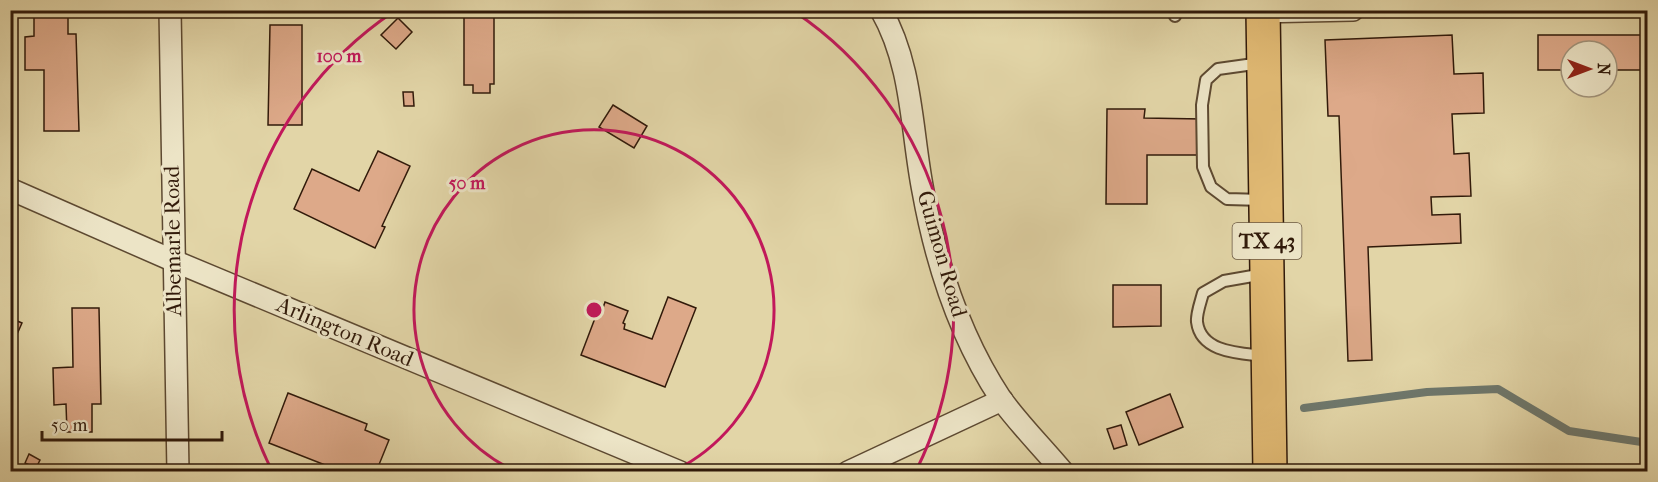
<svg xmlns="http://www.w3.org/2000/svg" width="1658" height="482" font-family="'IM FELL French Canon',serif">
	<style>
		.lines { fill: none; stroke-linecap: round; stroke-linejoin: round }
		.stream { stroke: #6e786d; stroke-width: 8 }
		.building { fill: #dda989; stroke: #311a0a; stroke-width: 1.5 }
		.lane-casing { stroke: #5d4931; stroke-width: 14 }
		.street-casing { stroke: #5d4931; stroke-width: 24 }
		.primary-casing { stroke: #311a0a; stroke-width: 36 }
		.lane { stroke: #ece4c6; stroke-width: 10 }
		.street { stroke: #ece4c6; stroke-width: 21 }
		.primary { stroke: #e1ba74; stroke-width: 33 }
		.ring { fill: none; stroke: #c2185b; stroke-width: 3 }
		.labels { text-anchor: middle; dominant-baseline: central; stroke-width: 6; stroke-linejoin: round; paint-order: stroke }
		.shield { fill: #ece4c6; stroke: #695742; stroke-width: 1.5 }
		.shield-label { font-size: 21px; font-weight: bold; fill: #311a0a }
		.street-label { font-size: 22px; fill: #311a0a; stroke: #ece4c6 }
		.centre { fill: #c2185b; stroke: #ece4c6; stroke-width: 3 }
		.ring-label { font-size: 18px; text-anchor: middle; font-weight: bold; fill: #c2185b; stroke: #ece4c6; stroke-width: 6; stroke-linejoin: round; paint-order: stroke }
	</style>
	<rect width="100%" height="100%" fill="#e2d5a7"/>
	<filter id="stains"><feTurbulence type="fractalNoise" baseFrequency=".00333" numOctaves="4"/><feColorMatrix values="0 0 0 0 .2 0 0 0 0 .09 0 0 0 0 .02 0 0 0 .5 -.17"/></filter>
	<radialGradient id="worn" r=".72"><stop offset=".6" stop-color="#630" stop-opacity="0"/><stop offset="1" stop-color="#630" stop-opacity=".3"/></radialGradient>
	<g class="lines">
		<polyline class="stream" points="1304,408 1427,392 1498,389 1569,431 1648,443"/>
	</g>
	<g class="building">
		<polygon points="464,10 564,10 564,13 494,13 494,84 490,84 490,93 473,93 473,85 464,85"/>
		<polygon points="986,10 1022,10 1022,11 987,15"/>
		<polygon points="34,17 68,17 68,34 76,34 79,131 44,131 44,70 25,70 25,37 34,36"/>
		<polygon points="398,18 412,32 396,49 381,35"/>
		<polygon points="270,25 302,25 302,125 268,125"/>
		<polygon points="1452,35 1454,74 1483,73 1484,113 1452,114 1454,154 1469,153 1471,196 1431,197 1432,215 1460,214 1461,243 1368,247 1372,360 1348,361 1339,116 1328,116 1325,40"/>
		<polygon points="1538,35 1642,35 1642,70 1607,70 1607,51 1571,51 1571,70 1538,70"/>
		<polygon points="403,92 413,92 414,106 404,106"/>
		<polygon points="613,105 647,126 634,148 599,127"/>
		<polygon points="1107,109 1145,109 1144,118 1202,119 1201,155 1147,155 1147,204 1106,204"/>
		<polygon points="378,151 410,166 382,226 385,227 375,248 294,209 312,169 359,191"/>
		<polygon points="1113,285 1161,285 1161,326 1113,327"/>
		<polygon points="668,297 696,308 665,387 581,355 597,313 601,314 605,302 628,311 623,323 625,324 624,329 652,339"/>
		<polygon points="72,308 99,308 101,404 92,404 92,432 67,432 66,404 54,405 53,368 73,367"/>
		<polygon points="10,318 22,323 10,350"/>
		<polygon points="288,393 367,424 365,430 389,440 376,472 343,472 269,443"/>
		<polygon points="1170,394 1183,427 1139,445 1126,412"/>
		<polygon points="1121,425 1127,445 1114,449 1107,429"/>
		<polygon points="29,454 40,460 36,468 25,463"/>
	</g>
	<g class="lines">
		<defs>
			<g id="lane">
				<polyline points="1175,10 1175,16"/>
				<polyline points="1261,63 1218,69 1206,80 1202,105 1203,167 1211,187 1227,199 1263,200"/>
				<path d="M 1264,274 L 1224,281 L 1203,293 C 1201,301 1196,314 1197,322 C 1201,353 1240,353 1264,356"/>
			</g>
			<g id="street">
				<polyline points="170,10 178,472"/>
				<path d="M 881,10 C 913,66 911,130 923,191 C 936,263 960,337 1001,399 C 1019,424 1043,448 1063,472"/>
				<polyline points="1263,12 1353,10"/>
				<polyline points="10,189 174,261 680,472"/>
				<polyline points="848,472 1002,400"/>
			</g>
			<polyline id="primary" points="1263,10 1270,472"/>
		</defs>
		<use href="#lane" class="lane-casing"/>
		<use href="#street" class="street-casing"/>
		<use href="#primary" class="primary-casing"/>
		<use href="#lane" class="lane"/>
		<use href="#street" class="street"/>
		<use href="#primary" class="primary"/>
	</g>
	<g class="ring">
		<path d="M514 471A180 180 0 1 1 674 471"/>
		<path d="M272 471A360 360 0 0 1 393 12M795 12A360 360 0 0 1 916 471"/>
	</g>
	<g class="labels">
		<rect class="shield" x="1232.5" y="223" width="69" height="36" rx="4.5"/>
		<g class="shield-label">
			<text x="1267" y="241">TX 43</text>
		</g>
		<g class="street-label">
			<text transform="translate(173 241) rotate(-91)">Albemarle Road</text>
			<text transform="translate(942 254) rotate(74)">Guimon Road</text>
			<text transform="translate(345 332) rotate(23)">Arlington Road</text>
		</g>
	</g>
	<circle cx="594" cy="310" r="9" class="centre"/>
	<g class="ring-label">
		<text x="339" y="62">100 m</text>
		<text x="467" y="189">50 m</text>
	</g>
	<rect width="1658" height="482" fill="none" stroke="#e2d5a7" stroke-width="36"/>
	<rect x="12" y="12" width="1634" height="458" fill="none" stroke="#311a0a" stroke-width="3"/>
	<rect x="18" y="18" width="1622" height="446" fill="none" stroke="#311a0a" stroke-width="1.5"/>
	<g transform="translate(1589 69) rotate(90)"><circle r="28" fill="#ece4c6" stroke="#a1937b" stroke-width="1.5"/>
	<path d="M0-4.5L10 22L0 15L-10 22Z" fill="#8f2418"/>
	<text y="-9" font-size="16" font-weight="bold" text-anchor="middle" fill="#311a0a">N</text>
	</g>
	<path d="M42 431v9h180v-9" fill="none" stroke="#311a0a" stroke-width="3"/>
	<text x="51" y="431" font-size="18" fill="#311a0a" stroke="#ece4c6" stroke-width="4.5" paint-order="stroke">50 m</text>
	<rect width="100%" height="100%" filter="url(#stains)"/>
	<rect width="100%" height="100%" fill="url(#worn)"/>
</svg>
